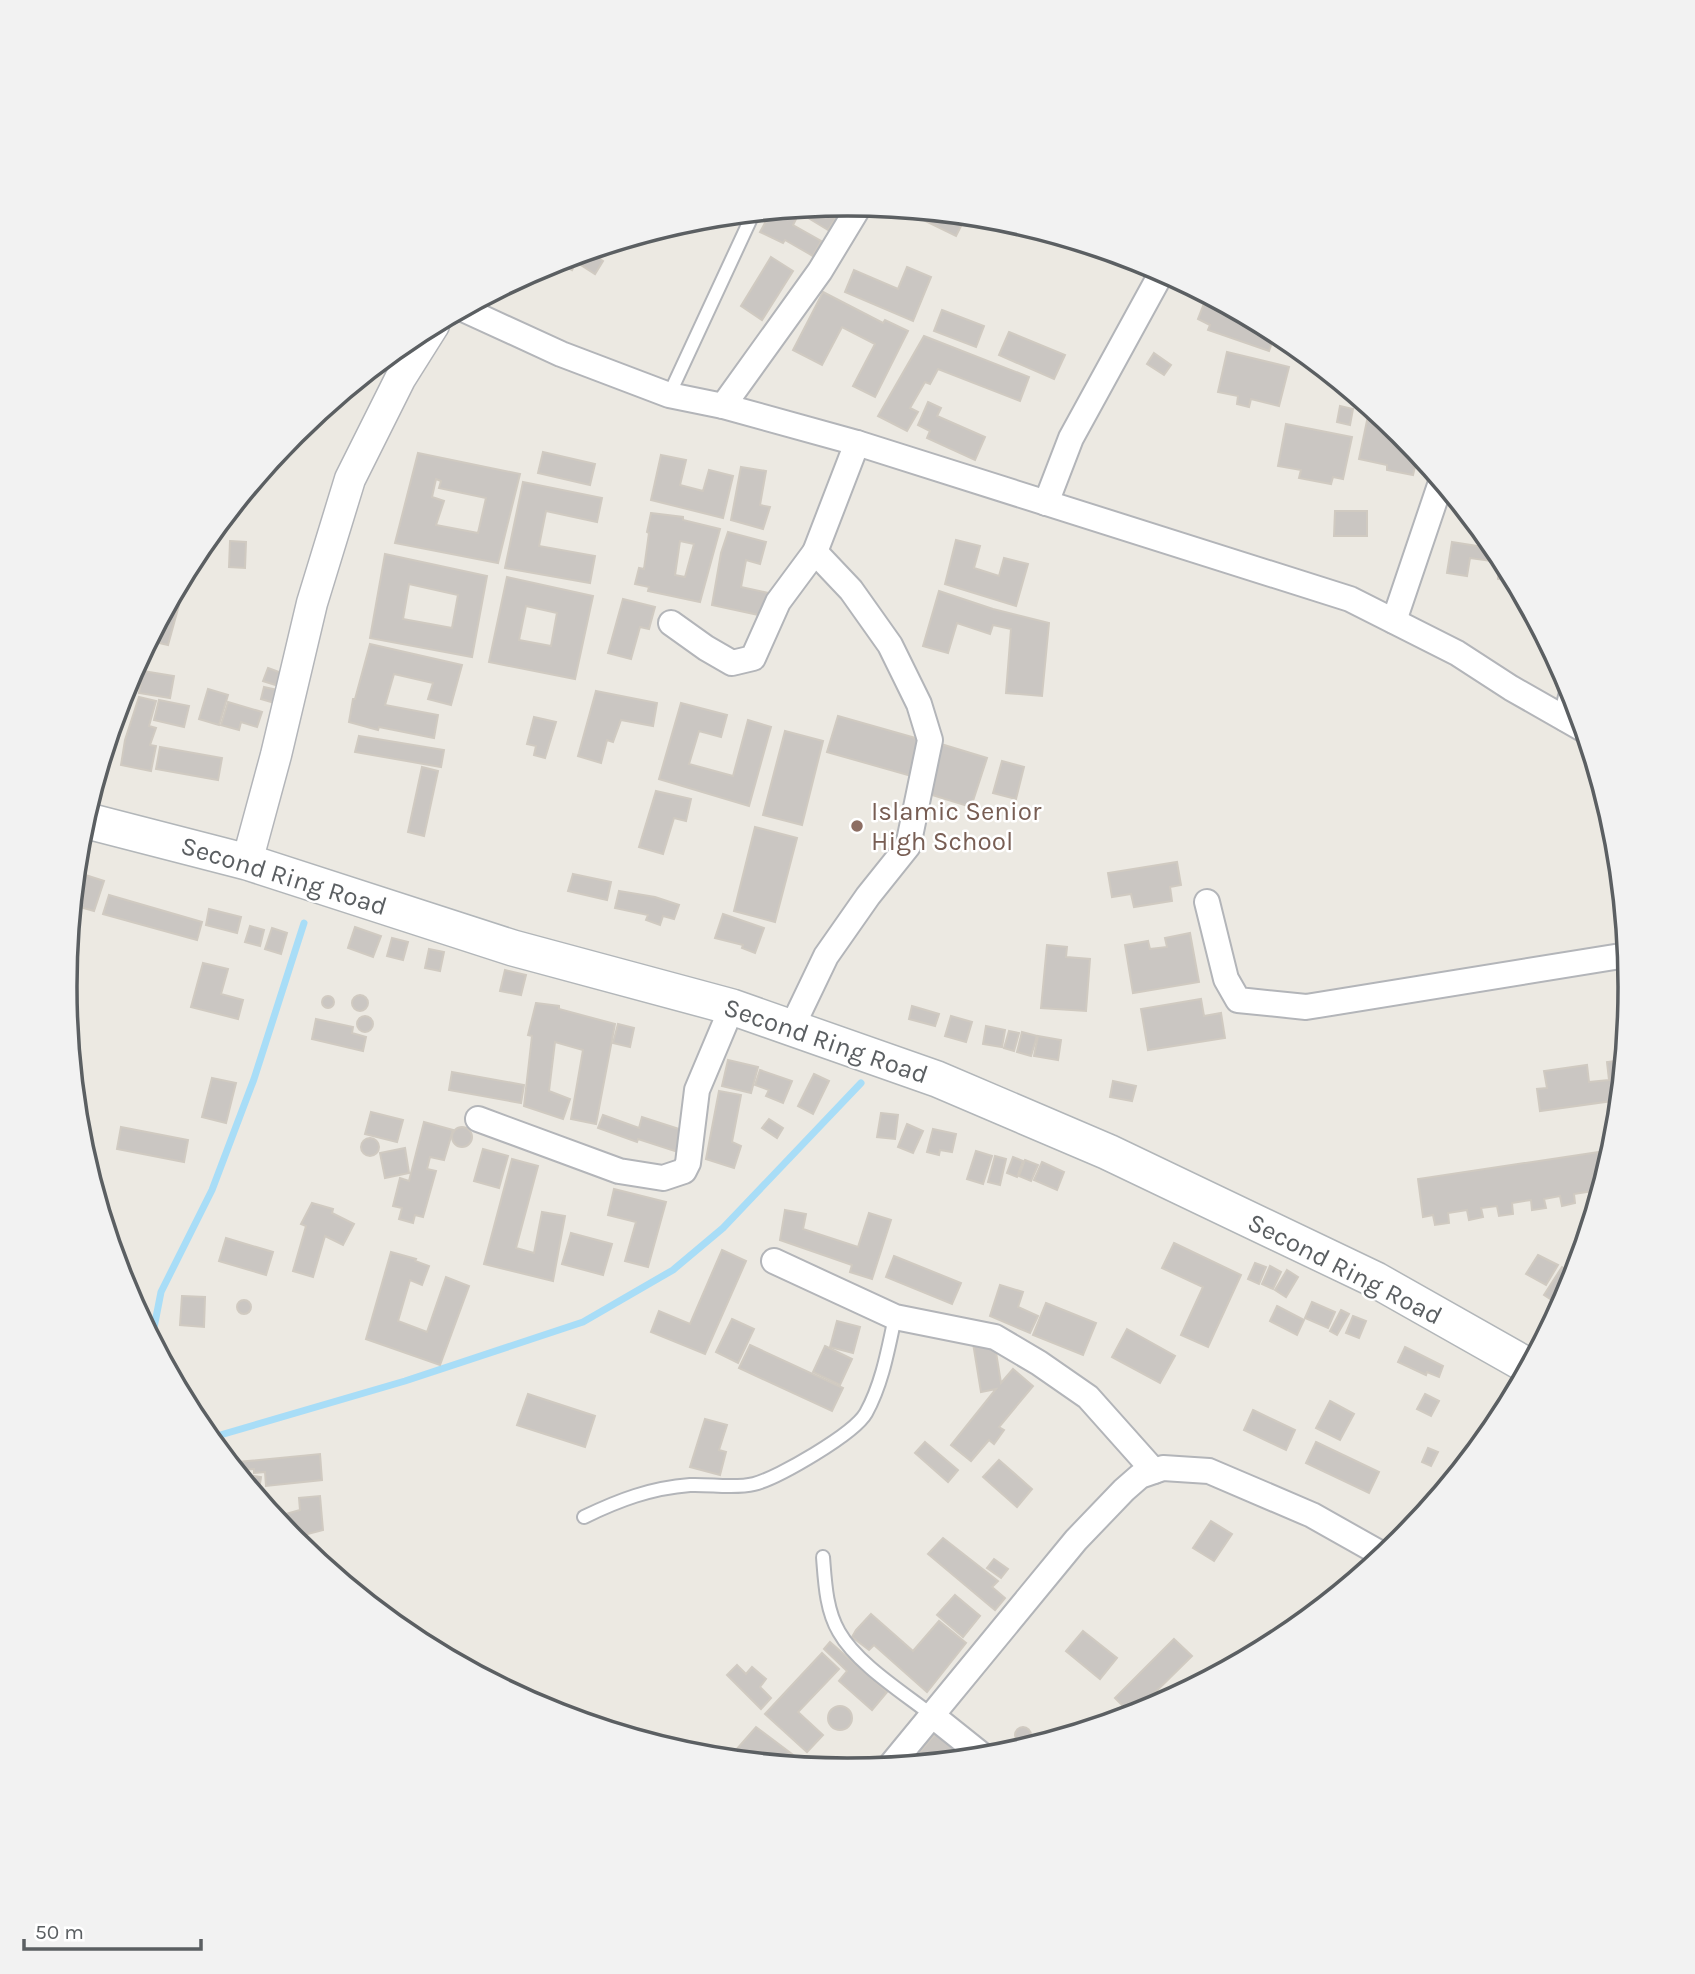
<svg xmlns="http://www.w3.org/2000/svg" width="1695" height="1974" font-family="Karla,sans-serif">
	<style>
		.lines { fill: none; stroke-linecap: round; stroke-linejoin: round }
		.stream { stroke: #a8ddf7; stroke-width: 7 }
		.building { fill: #cac6c2; stroke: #d0cac1; stroke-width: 2; fill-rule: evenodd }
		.service-casing { stroke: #b3b5b9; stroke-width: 16 }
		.minor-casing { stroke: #b3b5b9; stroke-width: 28 }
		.tertiary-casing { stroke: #b3b5b9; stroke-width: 33 }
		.secondary-casing { stroke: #b2b6b9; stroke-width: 38 }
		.service { stroke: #fff; stroke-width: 12 }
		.minor { stroke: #fff; stroke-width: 24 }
		.tertiary { stroke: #fff; stroke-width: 30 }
		.secondary { stroke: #fff; stroke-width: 35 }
		.education-dot { fill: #8d6e63; stroke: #fff; stroke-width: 2.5 }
		.labels { text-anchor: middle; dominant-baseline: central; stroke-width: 5; stroke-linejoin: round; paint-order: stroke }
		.education-label { font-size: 26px; fill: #785e54; stroke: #fff; text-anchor: start }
		.street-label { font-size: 26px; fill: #5b5f62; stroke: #fff }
		.rim { fill: none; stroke: #5b5f62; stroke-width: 3.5 }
	</style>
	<rect width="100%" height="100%" fill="#ece9e2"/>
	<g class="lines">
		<g class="stream">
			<polyline points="152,1338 161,1292 212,1190 254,1079 304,923"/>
			<polyline points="210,1438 405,1381 583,1322 673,1270 723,1228 861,1083"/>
		</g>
	</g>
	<g class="building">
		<polygon points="844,205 828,230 805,216 810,208"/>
		<polygon points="801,209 793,225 821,241 813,256 785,240 783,243 760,232 771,212"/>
		<polygon points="908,210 966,216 956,236 907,212"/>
		<polygon points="589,252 603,261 595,274 576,262 572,270 556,261"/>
		<polygon points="771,257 793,271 762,320 741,306"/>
		<polygon points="907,267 931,277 913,321 845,292 854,270 898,289"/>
		<polygon points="823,292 883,323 885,320 908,331 875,397 853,386 875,344 842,327 822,365 793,350"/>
		<polygon points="1207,296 1283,336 1282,337 1275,334 1269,351 1208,330 1210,325 1198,319"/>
		<polygon points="942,310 984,326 976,347 934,331"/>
		<polygon points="1009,332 1065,355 1054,379 999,355"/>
		<polygon points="924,336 1029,377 1020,401 938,369 930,384 925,382 910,408 918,412 907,431 878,416"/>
		<polygon points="1227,352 1289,367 1279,406 1251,399 1249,407 1237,404 1238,396 1218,392"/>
		<polygon points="1154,353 1171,365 1164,375 1147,364"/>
		<polygon points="928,402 941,408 937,416 985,437 975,460 927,438 930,431 918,425"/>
		<polygon points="1340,406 1353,409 1350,425 1337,422"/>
		<polygon points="1369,411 1376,413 1401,434 1418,454 1413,475 1387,470 1387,465 1359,459"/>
		<polygon points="1286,424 1352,437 1343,479 1333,477 1331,484 1299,478 1301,470 1278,466"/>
		<polygon points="543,452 595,464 590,485 538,473"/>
		<path d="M 418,453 L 520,474 L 498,563 L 395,543 ZM 436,479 L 441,481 L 439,488 L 486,498 L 478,533 L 436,525 L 444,501 L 432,497 Z"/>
		<polygon points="661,455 686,460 680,485 703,491 709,470 733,476 723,518 651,500"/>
		<polygon points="741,467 766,471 760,505 770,507 763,529 731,520"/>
		<polygon points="523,482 602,498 597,522 546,511 539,546 595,556 590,583 505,568"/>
		<polygon points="1335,511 1367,511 1367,536 1334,536"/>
		<path d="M 651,513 L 683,517 L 683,520 L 720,529 L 700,602 L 648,591 L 649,587 L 635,584 L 639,568 L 644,569 L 649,533 L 647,532 ZM 680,541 L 694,544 L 685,577 L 675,575 Z"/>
		<polygon points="728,532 766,542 760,564 746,560 741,587 773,594 768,617 712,605 721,553"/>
		<polygon points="956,540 980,546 974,568 999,576 1004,558 1028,564 1016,606 945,584"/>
		<polygon points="230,541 246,542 245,568 229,567"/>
		<polygon points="1452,542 1496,549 1513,581 1498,579 1499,562 1470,558 1467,576 1447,573"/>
		<path d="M 385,554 L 487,576 L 472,657 L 370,638 ZM 409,584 L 458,595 L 452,628 L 403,619 Z"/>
		<path d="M 507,577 L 593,596 L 575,679 L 489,662 ZM 526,606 L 557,613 L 551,646 L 519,640 Z"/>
		<polygon points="939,591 993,609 1049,623 1042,696 1006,693 1011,629 993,625 990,634 957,623 948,653 923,646"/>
		<polygon points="623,599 655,607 649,629 640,627 631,659 608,653"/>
		<polygon points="170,603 179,605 168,645 151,641"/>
		<polygon points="370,644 462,665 451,705 428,699 433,683 394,674 385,705 438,715 434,738 379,727 378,730 349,722 353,699 355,699"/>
		<polygon points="268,668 290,676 285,688 263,681"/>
		<polygon points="143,671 174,676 170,698 139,693"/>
		<polygon points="264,687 282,691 278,704 261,699"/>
		<polygon points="208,689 228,695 219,725 199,719"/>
		<polygon points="596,691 657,703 653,726 621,720 613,742 607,740 601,763 578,756"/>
		<polygon points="139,697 156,701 149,726 156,728 150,745 156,746 151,771 121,765 125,740"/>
		<polygon points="159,700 189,706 184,727 154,720"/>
		<polygon points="228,702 262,712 257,727 241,722 239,730 221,725"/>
		<polygon points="681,703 727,715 721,737 699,731 689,764 733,776 748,720 771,727 749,806 659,779"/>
		<polygon points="838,716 926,741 915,777 827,752"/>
		<polygon points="534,717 556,722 545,758 534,755 536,746 527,744"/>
		<polygon points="115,718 120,719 111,758 103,757"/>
		<polygon points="785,731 823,741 802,825 763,815"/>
		<polygon points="359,736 444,750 441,767 355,752"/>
		<polygon points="941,744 987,758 971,807 926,793"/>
		<polygon points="160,747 222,758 218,780 156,769"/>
		<polygon points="1002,761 1024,767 1016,799 993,793"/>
		<polygon points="422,767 438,771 424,836 408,832"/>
		<polygon points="656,791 691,799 686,821 674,818 663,854 639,847"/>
		<polygon points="755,827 797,838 775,922 734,911"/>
		<polygon points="1177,862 1181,885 1170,887 1172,901 1134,907 1131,894 1112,897 1108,873"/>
		<polygon points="76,872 104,881 94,911 73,905"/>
		<polygon points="573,874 611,882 607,900 568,891"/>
		<polygon points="619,891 655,897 679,905 674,919 663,916 660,925 646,920 648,915 615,908"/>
		<polygon points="109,895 202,922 197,940 103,914"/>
		<polygon points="209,909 241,917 237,933 206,925"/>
		<polygon points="723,914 764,928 755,953 742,948 743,945 715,938"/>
		<polygon points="250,926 264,930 260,946 245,942"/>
		<polygon points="355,927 381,936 373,957 348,948"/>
		<polygon points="272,928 287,933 281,954 265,949"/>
		<polygon points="1190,933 1199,982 1133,993 1125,945 1148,941 1150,949 1167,947 1165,938"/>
		<polygon points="392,938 408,942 403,960 387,956"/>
		<polygon points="1047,945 1067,947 1066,957 1090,959 1086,1011 1041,1008"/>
		<polygon points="429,949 444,952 440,971 425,968"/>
		<polygon points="203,963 228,969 221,994 243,1000 238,1019 191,1007"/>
		<polygon points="505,970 526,975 521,995 500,991"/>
		<circle cx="360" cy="1003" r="8"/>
		<circle cx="328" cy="1002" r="6"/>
		<polygon points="1201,999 1204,1016 1221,1013 1225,1038 1148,1050 1141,1009"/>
		<polygon points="536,1003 559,1006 559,1009 615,1024 596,1124 571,1119 583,1050 555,1042 549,1091 570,1099 563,1119 524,1106 532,1036 528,1035"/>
		<polygon points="912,1006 939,1014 935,1026 909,1019"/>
		<polygon points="951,1016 972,1022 966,1042 945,1036"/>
		<circle cx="365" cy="1024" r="8"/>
		<polygon points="316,1019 353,1027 352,1033 366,1037 363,1051 312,1039"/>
		<polygon points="618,1024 634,1028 630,1047 613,1043"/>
		<polygon points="986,1026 1005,1030 1002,1047 983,1044"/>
		<polygon points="1009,1031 1019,1033 1014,1051 1004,1048"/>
		<polygon points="1022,1032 1037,1036 1031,1056 1017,1052"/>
		<polygon points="1038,1036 1061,1040 1058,1060 1034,1056"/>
		<polygon points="728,1060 758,1067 751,1093 722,1086"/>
		<polygon points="1623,1060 1619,1100 1540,1111 1537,1089 1547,1088 1544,1071 1587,1065 1589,1082 1609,1080 1607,1062"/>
		<polygon points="760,1070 792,1081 783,1103 766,1096 769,1090 755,1085"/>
		<polygon points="452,1072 524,1085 521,1103 449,1090"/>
		<polygon points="814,1074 829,1081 813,1114 798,1106"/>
		<polygon points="212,1078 236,1083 226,1123 202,1117"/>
		<polygon points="1113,1081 1136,1086 1132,1101 1110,1097"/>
		<polygon points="719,1091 741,1095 732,1142 741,1146 734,1168 706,1159"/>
		<polygon points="371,1112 403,1120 397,1142 365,1134"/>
		<polygon points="881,1113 898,1115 895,1139 877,1137"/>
		<polygon points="603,1115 639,1128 642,1117 685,1131 678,1152 638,1139 637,1142 598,1128"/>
		<polygon points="769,1119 783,1128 777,1138 762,1128"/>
		<polygon points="424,1122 453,1130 444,1160 430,1157 427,1169 436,1171 423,1217 415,1215 413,1223 399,1219 402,1208 393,1206 400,1178 409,1181"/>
		<polygon points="907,1124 923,1131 913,1153 898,1147"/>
		<polygon points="121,1127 188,1140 184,1162 117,1149"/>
		<circle cx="462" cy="1137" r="10"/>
		<polygon points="933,1129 956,1134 952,1152 940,1150 939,1155 927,1152"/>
		<circle cx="370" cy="1147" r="9"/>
		<polygon points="405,1148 409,1173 385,1178 380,1153"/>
		<polygon points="483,1149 508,1156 499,1188 474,1181"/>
		<polygon points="1612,1150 1596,1202 1593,1191 1574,1194 1575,1203 1562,1206 1560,1196 1544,1199 1546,1208 1532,1210 1531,1200 1512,1203 1513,1214 1499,1216 1497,1206 1481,1208 1483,1217 1469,1220 1467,1210 1448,1213 1449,1223 1435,1225 1433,1215 1423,1217 1418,1179"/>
		<polygon points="976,1151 992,1156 983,1184 967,1179"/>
		<polygon points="995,1156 1006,1159 1000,1185 988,1182"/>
		<polygon points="1013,1157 1023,1161 1017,1177 1007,1173"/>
		<polygon points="512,1159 538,1166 516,1248 534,1253 542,1212 565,1216 553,1281 484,1264"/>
		<polygon points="1025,1160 1038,1165 1031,1181 1019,1176"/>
		<polygon points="1042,1162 1064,1172 1057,1190 1034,1180"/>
		<polygon points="614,1189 666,1202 648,1267 625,1261 636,1222 608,1215"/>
		<polygon points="312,1203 333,1209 332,1213 354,1224 343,1245 325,1236 313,1277 293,1271 306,1226 301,1224"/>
		<polygon points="785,1210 806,1214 803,1229 858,1247 869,1213 891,1220 872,1279 850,1272 852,1265 780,1240"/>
		<polygon points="571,1233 612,1244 603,1275 562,1264"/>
		<polygon points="226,1238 273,1252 266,1275 219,1261"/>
		<polygon points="1174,1243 1241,1275 1208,1347 1181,1335 1203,1287 1162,1268"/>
		<polygon points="722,1250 746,1261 705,1354 651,1332 659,1311 690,1324"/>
		<polygon points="391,1252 416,1259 415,1261 429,1266 422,1285 410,1280 398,1321 427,1332 446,1277 469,1286 440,1365 366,1339"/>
		<polygon points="1538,1255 1558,1265 1546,1285 1526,1274"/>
		<polygon points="894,1256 961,1283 952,1304 886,1277"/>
		<polygon points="1255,1263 1266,1267 1259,1284 1248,1279"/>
		<polygon points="1270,1266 1281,1272 1273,1289 1262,1284"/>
		<polygon points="1562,1267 1574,1274 1561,1306 1544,1295"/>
		<polygon points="1287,1270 1298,1277 1286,1297 1275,1290"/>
		<polygon points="1000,1285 1023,1292 1018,1307 1038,1316 1030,1333 990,1316"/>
		<polygon points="182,1296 205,1297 204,1327 180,1325"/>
		<circle cx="244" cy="1307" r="7"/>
		<polygon points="1312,1302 1335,1312 1328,1328 1305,1318"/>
		<polygon points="1046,1303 1096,1323 1083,1355 1033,1335"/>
		<polygon points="1277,1306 1304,1320 1297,1335 1270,1321"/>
		<polygon points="1341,1310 1349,1314 1337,1335 1330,1331"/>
		<polygon points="1353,1316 1366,1321 1359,1338 1346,1333"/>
		<polygon points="732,1319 754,1329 738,1363 716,1352"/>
		<polygon points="837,1321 860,1327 853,1353 830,1347"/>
		<polygon points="1127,1329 1175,1356 1160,1383 1112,1357"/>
		<polygon points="994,1340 1001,1383 1013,1369 1033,1386 999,1427 1004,1430 994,1444 989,1440 971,1461 951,1445 996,1389 981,1392 973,1343"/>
		<polygon points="750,1345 843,1388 832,1411 739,1368"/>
		<polygon points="825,1346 852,1359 840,1385 813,1372"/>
		<polygon points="1405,1347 1443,1366 1439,1377 1427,1372 1426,1375 1398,1362"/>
		<polygon points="528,1394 595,1416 585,1447 517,1425"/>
		<polygon points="1425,1394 1439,1401 1431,1416 1417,1409"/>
		<polygon points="1330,1401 1354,1414 1340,1440 1316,1428"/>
		<polygon points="1253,1410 1295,1430 1286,1450 1244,1430"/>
		<polygon points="705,1419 727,1425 719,1450 726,1452 720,1475 690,1467"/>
		<polygon points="925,1442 958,1470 948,1482 915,1453"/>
		<polygon points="1316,1442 1379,1472 1369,1493 1306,1463"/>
		<polygon points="1428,1448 1438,1452 1431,1466 1422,1462"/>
		<polygon points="320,1454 322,1480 266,1486 265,1472 254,1473 254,1469 238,1470 238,1462"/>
		<polygon points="999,1460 1032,1489 1017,1507 983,1477"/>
		<polygon points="240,1474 261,1477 258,1497"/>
		<polygon points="320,1496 323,1530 292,1538 275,1517 300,1510 299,1498"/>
		<polygon points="1211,1521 1232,1534 1214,1561 1193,1548"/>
		<polygon points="943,1538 998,1581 992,1587 1005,1598 995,1610 928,1554"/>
		<polygon points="994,1559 1008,1569 1001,1578 987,1568"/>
		<polygon points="955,1595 980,1616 963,1637 937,1615"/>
		<polygon points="871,1614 913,1651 939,1621 966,1643 927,1692 874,1645 869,1650 852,1637 856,1630"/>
		<polygon points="1083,1631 1117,1658 1100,1679 1066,1651"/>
		<polygon points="1174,1639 1192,1656 1132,1715 1115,1698"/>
		<polygon points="830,1642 887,1692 872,1710 839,1681 847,1671 824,1649"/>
		<polygon points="822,1653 839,1669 798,1712 823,1735 807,1752 765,1714"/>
		<polygon points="737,1665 746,1674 752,1667 766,1679 760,1687 771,1698 761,1709 727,1675"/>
		<circle cx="840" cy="1718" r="12"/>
		<polygon points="756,1727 808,1766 762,1761 758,1759 757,1761 729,1758"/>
		<circle cx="1023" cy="1735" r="8"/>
		<polygon points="936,1733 955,1749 945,1760 910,1764"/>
	</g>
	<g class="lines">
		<defs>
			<g id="service">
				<polyline points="669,395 753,214"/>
				<path d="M 584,1517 C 619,1500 651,1488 690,1485 C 710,1484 734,1489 754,1484 C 778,1478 854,1434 866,1413 C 882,1384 888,1350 895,1317"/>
				<path d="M 823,1557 C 825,1582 826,1610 839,1632 C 857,1664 904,1693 933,1716"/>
			</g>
			<g id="minor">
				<polyline points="463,309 561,354 669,395 723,406 857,443 1350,599 1457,653 1511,688 1583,729"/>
				<polyline points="723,406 820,271 860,205"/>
				<polyline points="1046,503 1071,438 1162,272"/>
				<polyline points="1394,621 1441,482"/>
				<polyline points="671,623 706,648 732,663 753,658 778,602 815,552"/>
				<polyline points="1566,719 1572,692"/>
				<polyline points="1207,902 1226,979 1238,1000 1306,1007 1627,955"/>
				<polyline points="791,1029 826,956 868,896 908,846 930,740 919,704 890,645 851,590 815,552 857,443"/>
				<polyline points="478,1119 619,1171 663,1178 684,1171 688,1163 697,1090 732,1007"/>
				<polyline points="774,1261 895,1317 995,1337 1039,1363 1088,1397 1154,1471"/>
				<polyline points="933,1716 983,1756"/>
				<polyline points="891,1765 1076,1540 1124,1490 1140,1476 1163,1468 1209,1471 1312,1515 1383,1555"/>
			</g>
			<polyline id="tertiary" points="247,862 276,755 312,603 350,479 400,379 434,325"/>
			<polyline id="secondary" points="84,820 247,862 513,948 732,1007 937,1079 1108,1152 1376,1280 1528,1366"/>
		</defs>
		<use href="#service" class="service-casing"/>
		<use href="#minor" class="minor-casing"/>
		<use href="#tertiary" class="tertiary-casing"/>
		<use href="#secondary" class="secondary-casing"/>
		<use href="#service" class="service"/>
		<use href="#minor" class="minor"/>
		<use href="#tertiary" class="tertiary"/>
		<use href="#secondary" class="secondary"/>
	</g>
	<circle class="education-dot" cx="857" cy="826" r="7"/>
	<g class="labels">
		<g class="education-label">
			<text x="871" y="811">Islamic Senior<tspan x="871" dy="30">High School</tspan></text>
		</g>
		<g class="street-label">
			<text transform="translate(284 876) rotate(17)">Second Ring Road</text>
			<text transform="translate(826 1041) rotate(19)">Second Ring Road</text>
			<text transform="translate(1345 1269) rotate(27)">Second Ring Road</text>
		</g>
	</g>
	<path d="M0 0H1695V1974H0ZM847 216H848A770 770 0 0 1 1618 986V988A770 770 0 0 1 848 1758H847A770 770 0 0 1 77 988V986A770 770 0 0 1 847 216Z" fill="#f2f2f2" fill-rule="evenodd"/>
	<path class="rim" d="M847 216H848A770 770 0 0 1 1618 986V988A770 770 0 0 1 848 1758H847A770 770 0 0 1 77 988V986A770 770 0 0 1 847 216Z"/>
	<path d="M24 1939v10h177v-10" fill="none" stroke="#5b5f62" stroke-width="3.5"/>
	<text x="35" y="1939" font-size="21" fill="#5b5f62" stroke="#ffffff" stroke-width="5" paint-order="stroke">50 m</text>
</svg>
